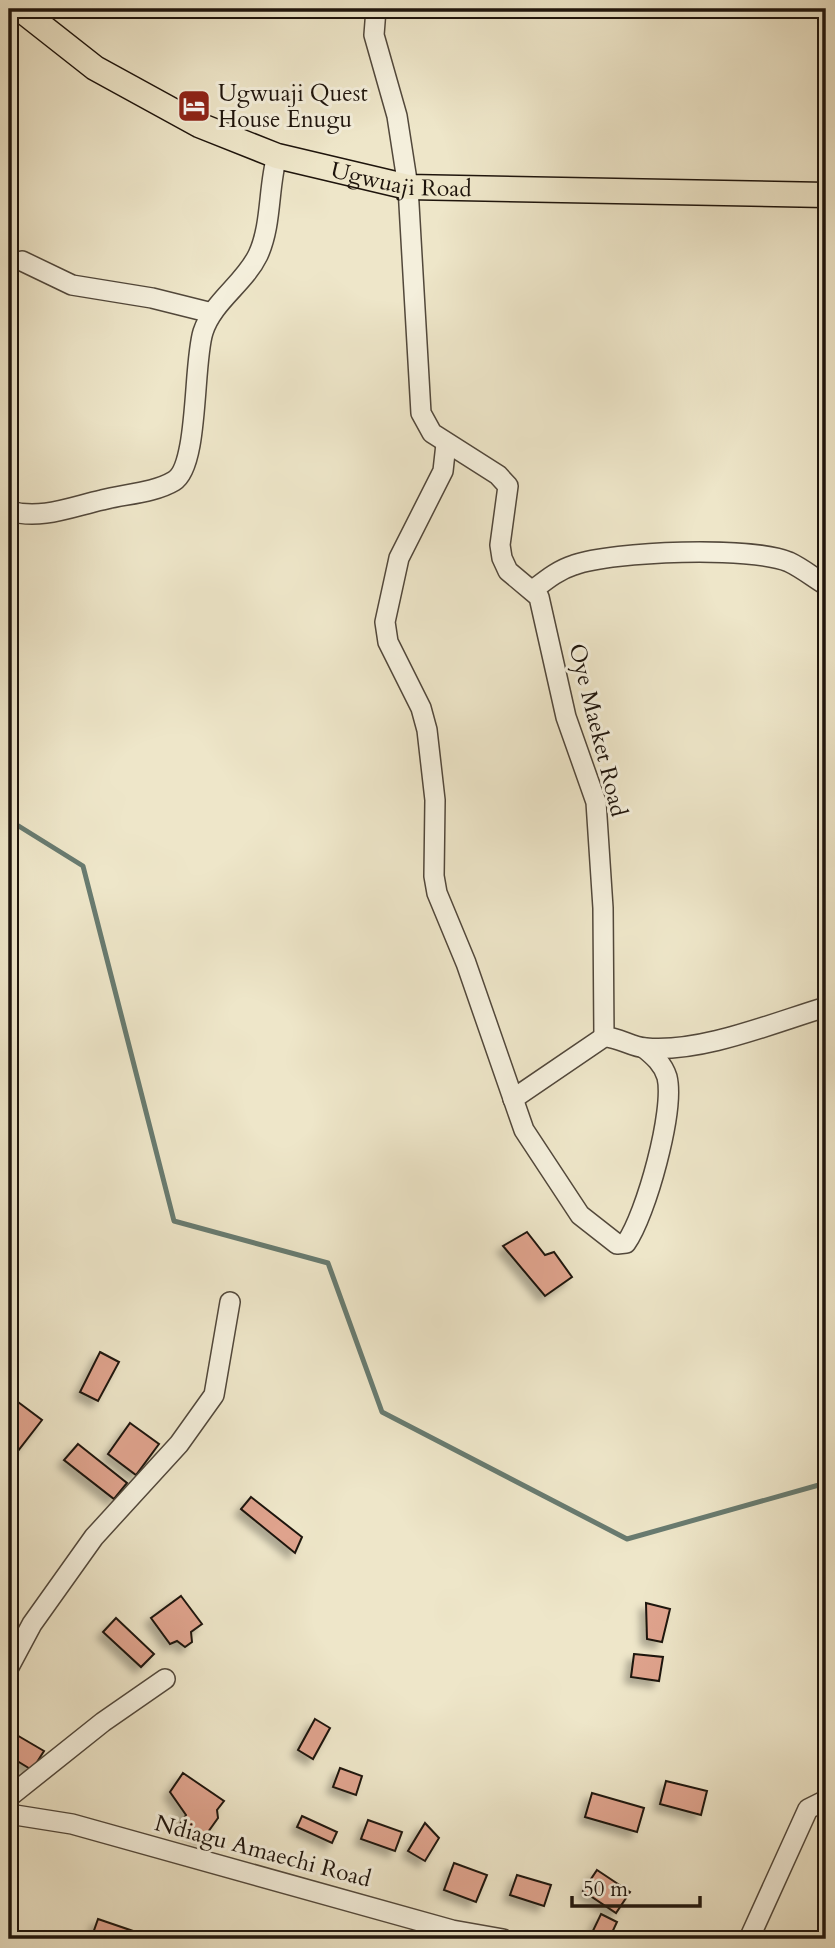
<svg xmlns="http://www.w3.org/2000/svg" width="835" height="1948" font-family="Cardo,serif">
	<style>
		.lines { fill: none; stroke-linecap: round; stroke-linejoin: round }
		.stream { stroke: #687b70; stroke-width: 5 }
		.building { fill: #dfa38d; stroke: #1e140c; stroke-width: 2; filter: url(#shadow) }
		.minor-casing { stroke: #52483b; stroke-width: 22 }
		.major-casing { stroke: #1e140c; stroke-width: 27 }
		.minor { stroke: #f4efdc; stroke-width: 19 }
		.major { stroke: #eee6c9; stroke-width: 24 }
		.labels { text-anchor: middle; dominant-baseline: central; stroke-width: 6; stroke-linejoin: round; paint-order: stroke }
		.poi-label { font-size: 23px; fill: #1e140c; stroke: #f4efdc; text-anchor: start }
		.street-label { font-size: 23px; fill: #1e140c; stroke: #f4efdc }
	</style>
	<defs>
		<filter id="shadow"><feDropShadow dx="-6" dy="6" stdDeviation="3.5" flood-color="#0004"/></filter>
	</defs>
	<rect width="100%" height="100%" fill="#eee6c9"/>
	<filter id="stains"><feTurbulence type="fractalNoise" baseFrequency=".00286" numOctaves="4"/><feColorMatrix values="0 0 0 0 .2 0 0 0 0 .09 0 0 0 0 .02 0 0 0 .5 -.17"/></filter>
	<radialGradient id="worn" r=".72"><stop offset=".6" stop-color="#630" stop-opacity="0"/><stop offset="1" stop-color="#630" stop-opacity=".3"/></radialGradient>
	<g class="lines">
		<polyline class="stream" points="9,820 83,866 174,1221 328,1263 382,1412 627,1539 826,1483"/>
	</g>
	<g class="building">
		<polygon points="527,1232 545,1255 554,1252 572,1277 545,1296 503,1246"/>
		<polygon points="100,1352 119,1362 98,1401 80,1392"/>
		<polygon points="14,1399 42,1420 14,1456 9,1452 9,1405"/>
		<polygon points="130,1423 159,1444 136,1475 108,1454"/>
		<polygon points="78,1444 127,1483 114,1499 64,1460"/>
		<polygon points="251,1497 302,1537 295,1553 241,1509"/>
		<polygon points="181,1596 202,1624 191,1632 192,1642 185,1647 177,1641 170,1644 151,1618"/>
		<polygon points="646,1603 670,1609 662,1642 647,1639"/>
		<polygon points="116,1618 154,1654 141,1667 103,1632"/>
		<polygon points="634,1654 663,1657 659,1681 631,1677"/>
		<polygon points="315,1719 330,1728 313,1759 298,1750"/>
		<polygon points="15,1734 44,1751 32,1770 9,1756 9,1745"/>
		<polygon points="340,1768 362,1776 356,1795 333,1787"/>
		<polygon points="183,1773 224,1801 217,1810 218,1818 203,1839 180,1824 186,1815 170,1792"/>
		<polygon points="666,1781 707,1791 701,1815 660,1804"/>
		<polygon points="592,1793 644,1808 637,1832 585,1817"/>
		<polygon points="302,1816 337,1832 332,1843 297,1827"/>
		<polygon points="368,1820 402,1832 395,1851 361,1839"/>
		<polygon points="425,1823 439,1838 425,1861 408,1851"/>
		<polygon points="454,1863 487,1875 476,1902 444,1890"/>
		<polygon points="597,1870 630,1892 616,1913 583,1891"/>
		<polygon points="517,1875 551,1885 544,1906 510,1895"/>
		<polygon points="601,1914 617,1922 609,1939 589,1939"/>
		<polygon points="98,1919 136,1932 134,1939 91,1939"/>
	</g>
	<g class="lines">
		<defs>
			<g id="minor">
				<polyline points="376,9 374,35 397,116 408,187 421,413 432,433 498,475 508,486 500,545 502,558 508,571 539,597 566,717 596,802 603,908 604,1037"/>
				<polyline points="22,261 72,285 152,298 212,313"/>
				<path d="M 446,444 L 443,471 L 399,558 L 385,622 L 388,642 L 421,708 L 427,730 L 435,800 L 434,876 L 437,893 L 466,963 L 524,1130 L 580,1215 L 617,1244 L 626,1243 C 646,1215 675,1110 667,1077 C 663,1064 654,1056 644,1048"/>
				<path d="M 9,511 C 41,520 71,507 102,500 C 125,494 154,493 174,481 C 199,466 193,363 203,332 C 213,301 244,284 258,255 C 272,225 268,187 277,156"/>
				<path d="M 533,590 C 546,580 558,570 574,565 C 614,551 750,546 789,562 C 802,568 814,578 826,585"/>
				<path d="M 513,1099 L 604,1037 C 619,1037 631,1047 646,1048 C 701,1053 773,1023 826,1007"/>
				<polyline points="9,1667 32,1624 94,1537 179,1444 214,1395 230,1302"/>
				<polyline points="9,1797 103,1722 165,1679"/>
				<polyline points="9,1814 72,1824 452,1930 503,1939"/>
				<polyline points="749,1939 808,1809 826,1800"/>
			</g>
			<g id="major">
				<path id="s1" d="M 20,9 L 95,68 L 199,125 L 277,156 L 408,187 L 826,195"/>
			</g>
		</defs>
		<use href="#minor" class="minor-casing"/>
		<use href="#major" class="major-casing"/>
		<use href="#minor" class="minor"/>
		<use href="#major" class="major"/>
	</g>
	<defs>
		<symbol id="hotel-square" viewBox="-11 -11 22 22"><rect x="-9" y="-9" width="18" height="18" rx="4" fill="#8f2418" stroke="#f4efdc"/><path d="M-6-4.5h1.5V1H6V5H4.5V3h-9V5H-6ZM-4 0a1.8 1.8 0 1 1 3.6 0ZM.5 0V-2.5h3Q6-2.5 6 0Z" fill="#fff"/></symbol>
	</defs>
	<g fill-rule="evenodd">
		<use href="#hotel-square" x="175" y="87" width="38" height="38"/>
	</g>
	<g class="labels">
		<g class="poi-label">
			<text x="218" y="93">Ugwuaji Quest<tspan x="218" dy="26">House Enugu</tspan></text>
		</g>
		<g class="street-label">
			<text stroke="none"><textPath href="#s1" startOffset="425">Ugwuaji Road</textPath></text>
			<text transform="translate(598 730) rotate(76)">Oye Maeket Road</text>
			<text transform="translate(263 1851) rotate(15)">Ndiagu Amaechi Road</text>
		</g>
	</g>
	<rect width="835" height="1948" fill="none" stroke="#eee6c9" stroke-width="35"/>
	<rect x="10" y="10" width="814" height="1927" fill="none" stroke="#1e140c" stroke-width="3.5"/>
	<rect x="18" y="18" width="800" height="1913" fill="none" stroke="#1e140c" stroke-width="2"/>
	<path d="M572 1896v10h128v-10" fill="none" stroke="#1e140c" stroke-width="3.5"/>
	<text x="583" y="1896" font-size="21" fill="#1e140c" stroke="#f4efdc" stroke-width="5" paint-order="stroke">50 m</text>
	<rect width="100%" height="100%" filter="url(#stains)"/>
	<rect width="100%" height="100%" fill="url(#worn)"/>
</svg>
